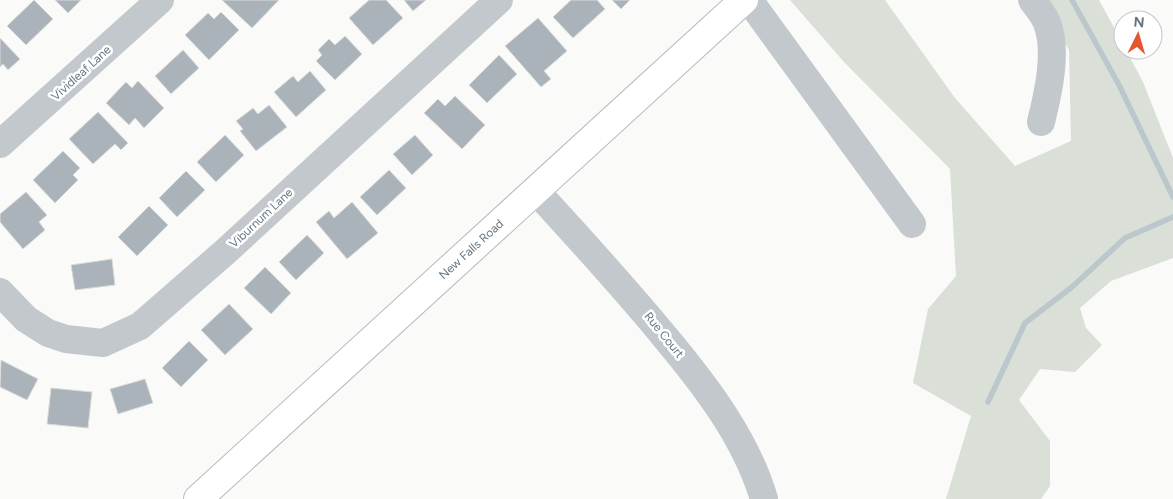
<svg xmlns="http://www.w3.org/2000/svg" width="1173" height="499" font-family="Figtree,sans-serif">
	<style>
		.green { fill: #dadfd7 }
		.lines { fill: none; stroke-linecap: round; stroke-linejoin: round }
		.stream { stroke: #bbc7cb; stroke-width: 5.5 }
		.building { fill: #aab3b9; stroke: #dcdcda }
		.major-casing { stroke: #b5babe; stroke-width: 30 }
		.minor { stroke: #c3c8cc; stroke-width: 28 }
		.major { stroke: #fff; stroke-width: 28 }
		.labels { text-anchor: middle; dominant-baseline: central; stroke-width: 5; stroke-linejoin: round; paint-order: stroke }
		.street-label { font-size: 12px; fill: #657683; stroke: #fff }
	</style>
	<rect width="100%" height="100%" fill="#fafaf8"/>
	<polygon class="green" points="790,0 885,0 955,98 1015,166 1071,141 1069,50 1037,0 1099,0 1123,44 1123,50 1126,50 1143,82 1173,158 1173,258 1111,281 1080,308 1086,328 1102,345 1075,372 1040,369 1019,400 1050,441 1050,486 1041,499 946,499 971,416 913,383 928,309 956,276 950,169 844,62"/>
	<g class="lines">
		<g class="stream">
			<polyline points="1072,0 1119,85 1173,197"/>
			<polyline points="988,402 1025,323 1072,287 1125,238 1173,217"/>
		</g>
	</g>
	<g class="building">
		<polygon points="34,0 53,19 26,45 7,26"/>
		<polygon points="55,0 81,0 68,13"/>
		<polygon points="222,0 279,0 252,28"/>
		<polygon points="369,0 386,0 403,18 373,45 349,18"/>
		<polygon points="404,0 426,0 413,11"/>
		<polygon points="571,0 597,0 605,9 573,38 553,17"/>
		<polygon points="612,0 630,0 621,9"/>
		<polygon points="221,12 239,30 209,60 185,35 208,13 214,19"/>
		<polygon points="538,18 567,51 544,71 551,79 541,87 505,46"/>
		<polygon points="345,36 362,54 335,80 316,61 322,55 318,50 329,39 335,45"/>
		<polygon points="0,38 20,59 8,70 3,64 0,67"/>
		<polygon points="183,50 199,68 171,94 155,76"/>
		<polygon points="499,55 517,74 487,103 469,85"/>
		<polygon points="310,71 326,90 296,117 274,92 293,76 298,82"/>
		<polygon points="138,81 164,108 144,128 135,118 129,125 106,103 126,82 132,88"/>
		<polygon points="455,96 485,125 462,149 424,113 438,99 445,106"/>
		<polygon points="269,105 287,127 256,151 240,131 243,129 236,121 253,108 258,114"/>
		<polygon points="98,112 128,143 121,150 115,144 93,164 69,139"/>
		<polygon points="225,135 244,155 216,182 197,162"/>
		<polygon points="415,135 433,155 412,175 393,154"/>
		<polygon points="63,151 80,168 73,175 78,180 55,203 33,180"/>
		<polygon points="389,170 406,188 377,215 360,197"/>
		<polygon points="186,171 205,190 177,217 159,198"/>
		<polygon points="26,192 47,215 39,222 45,230 23,249 0,222 0,214"/>
		<polygon points="352,202 378,233 347,259 316,222 329,211 334,218"/>
		<polygon points="149,206 168,225 137,256 118,237"/>
		<polygon points="307,235 324,253 296,280 279,262"/>
		<polygon points="112,259 115,285 75,290 71,265"/>
		<polygon points="265,267 291,293 271,314 244,288"/>
		<polygon points="229,304 253,329 225,355 201,330"/>
		<polygon points="189,341 208,360 181,387 162,368"/>
		<polygon points="1,360 38,379 27,400 0,387"/>
		<polygon points="145,379 153,403 118,414 110,389"/>
		<polygon points="51,388 92,392 88,428 47,424"/>
	</g>
	<g class="lines">
		<defs>
			<g id="major">
				<path id="s1" d="M 198,499 L 744,0"/>
			</g>
		</defs>
		<use href="#major" class="major-casing"/>
		<g class="minor">
			<polyline points="749,0 912,224"/>
			<path d="M 1032,0 C 1037,7 1044,15 1047,23 C 1058,51 1048,94 1041,122"/>
			<polyline points="0,144 160,0"/>
			<path d="M 536,191 C 580,239 624,287 665,337 C 705,385 746,438 764,499"/>
			<polyline points="0,292 26,319 48,333 66,339 103,343 140,326 225,252 499,0"/>
		</g>
		<use href="#major" class="major"/>
	</g>
	<g class="labels">
		<g class="street-label">
			<text transform="translate(81 73) rotate(-42)">Vividleaf Lane</text>
			<text transform="translate(261 218) rotate(-43)">Viburnum Lane</text>
			<text stroke="none"><textPath href="#s1" startOffset="370">New Falls Road</textPath></text>
			<text transform="translate(664 335) rotate(51)">Rue Court</text>
		</g>
	</g>
	<g transform="translate(1138 35) rotate(5)"><circle r="24" fill="#ffffff" stroke="#c1c8cd"/>
	<path d="M0-4L9 19L0 12L-9 19Z" fill="#e4572e"/>
	<text y="-8" font-size="14" font-weight="bold" text-anchor="middle" fill="#657683">N</text>
	</g>
</svg>
